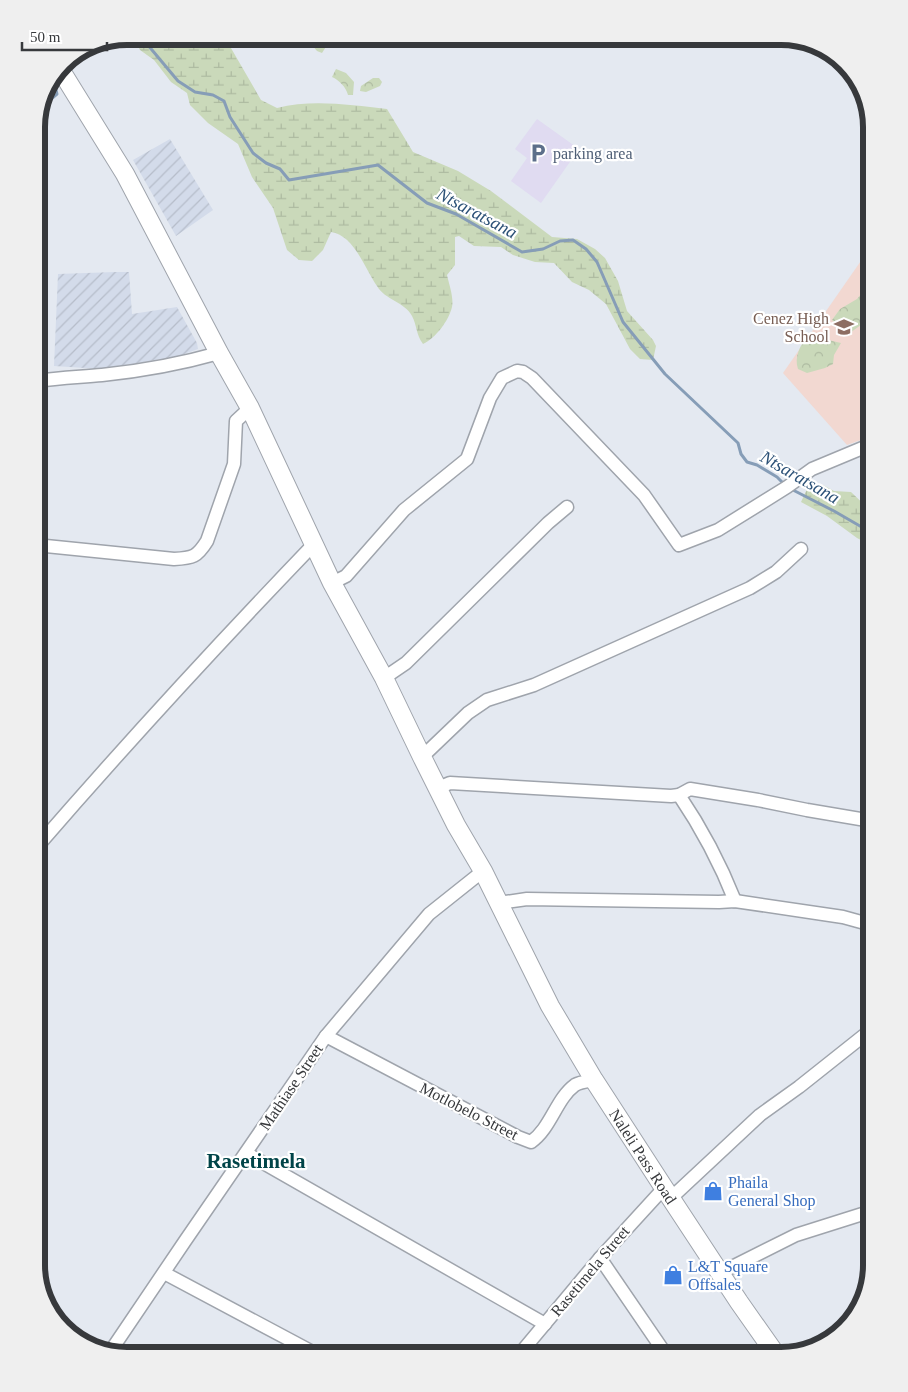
<svg xmlns="http://www.w3.org/2000/svg" width="908" height="1392" font-family="'Times New Roman',serif">
	<style>
		.commercial { fill: #e0dbf1 }
		.industrial { fill: url(#industrial-furrows) }
		.education { fill: #f2d8d1 }
		.forest { fill: url(#forest-crowns) }
		.wetland { fill: url(#wetland-marsh) }
		.lines { fill: none; stroke-linecap: round; stroke-linejoin: round }
		.stream { stroke: #869db7; stroke-width: 3 }
		.minor-casing { stroke: #9fa4ac; stroke-width: 15 }
		.secondary-casing { stroke: #9fa4ac; stroke-width: 20 }
		.minor { stroke: #fff; stroke-width: 12 }
		.secondary { stroke: #fff; stroke-width: 18 }
		.labels { text-anchor: middle; dominant-baseline: central; stroke-width: 4.5; stroke-linejoin: round; paint-order: stroke }
		.service-label { font-size: 16px; fill: #4e5e75; stroke: #fff; text-anchor: start }
		.education-label { font-size: 16px; fill: #785e54; stroke: #fff; text-anchor: end }
		.street-label { font-size: 16px; fill: #37393c; stroke: #fff }
		.shop-label { font-size: 16px; fill: #366cbe; stroke: #fff; text-anchor: start }
		.water-label { font-size: 18px; font-style: italic; fill: #2c5177; stroke: #fff }
		.district-label { font-size: 21px; font-weight: bold; fill: #004448; stroke: #fff }
		.rim { fill: none; stroke: #37393c; stroke-width: 6 }
	</style>
	<defs>
		<pattern id="industrial-furrows" width="10" height="10" patternUnits="userSpaceOnUse" patternTransform="scale(1.25)"><rect width="10" height="10" fill="#d3dbea"/><path d="M-1 1l2-2M0 10L10 0M9 11l2-2" fill="none" stroke="#b6bdca"/></pattern>
		<pattern id="forest-crowns" width="20" height="18" patternUnits="userSpaceOnUse" patternTransform="scale(1.25)"><rect width="20" height="18" fill="#cad9ba"/><path d="M2 6a3 3 0 1 1 6 0M12 15a3 3 0 1 1 6 0" fill="none" stroke="#aebba1"/></pattern>
		<pattern id="wetland-marsh" width="20" height="14" patternUnits="userSpaceOnUse" patternTransform="scale(1.25)"><rect width="20" height="14" fill="#cad9ba"/><path d="M1 5h8M5 5V1M11 12h8M15 12V8" fill="none" stroke="#aebba1"/></pattern>
	</defs>
	<rect width="100%" height="100%" fill="#e4e9f1"/>
	<polygon class="commercial" points="537,119 579,149 541,203 511,181 527,158 515,149"/>
	<g class="industrial">
		<polygon points="170,139 213,210 176,236 133,160"/>
		<polygon points="115,272 129,272 132,314 177,307 197,343 198,349 179,356 101,369 54,366 58,274"/>
	</g>
	<polygon class="education" points="872,245 872,436 847,445 783,373"/>
	<g class="forest">
		<polygon points="319,36 355,36 356,39 352,45 345,48 335,43 329,42 322,53 317,51 312,45 315,38"/>
		<path d="M 336,69 L 346,73 L 354,82 L 353,95 L 348,95 C 346,87 339,80 332,77 Z"/>
		<polygon points="373,78 379,78 382,82 380,86 366,92 360,91 361,86"/>
		<polygon points="872,281 872,317 847,335 832,320 840,309 857,299"/>
		<path d="M 820,333 L 824,339 L 841,343 L 834,355 L 833,364 L 825,368 L 807,373 L 798,369 C 794,357 800,346 807,336 Z"/>
	</g>
	<g class="wetland">
		<path d="M 136,36 L 224,36 L 261,100 L 277,108 C 312,99 351,105 387,109 L 413,152 L 458,171 L 491,191 L 552,237 L 577,239 L 595,249 L 605,258 L 618,281 L 627,311 L 653,340 L 656,346 L 653,360 L 640,359 L 630,349 L 606,304 L 589,290 L 572,282 L 554,263 L 535,262 L 513,255 L 501,247 L 474,246 L 459,236 L 455,237 L 455,265 L 447,275 C 449,284 454,298 452,307 C 449,320 436,338 423,344 C 416,335 417,325 412,316 C 405,302 385,300 377,286 C 365,269 354,235 331,232 L 323,250 L 312,261 L 299,260 L 287,250 L 273,208 L 252,177 L 238,144 L 208,123 L 190,105 L 187,93 L 171,82 L 154,60 L 140,50 L 135,40 Z"/>
		<polygon points="823,485 834,491 851,492 872,512 872,546 857,538 827,516 801,502 808,487"/>
	</g>
	<g class="lines">
		<g class="stream">
			<polyline points="135,36 147,44 178,81 195,92 213,95 224,101 230,117 253,153 266,163 280,169 289,180 378,165 427,203 456,214 522,252 543,249 560,241 573,240 586,249 597,262 623,322 665,374 738,443 741,454 747,462 757,465 777,477 784,484"/>
			<polyline points="44,105 57,94 54,82"/>
			<polyline points="791,489 834,511 872,533"/>
		</g>
		<defs>
			<g id="minor">
				<path d="M 36,381 C 58,378 80,377 102,375 C 141,371 180,364 219,353"/>
				<path d="M 36,545 L 174,559 C 193,558 197,557 207,541 L 234,464 L 236,421 L 250,408"/>
				<polyline points="332,583 346,576 404,510 467,459 490,398 502,378 517,371 523,372 532,378 644,495 679,545 718,530 787,487 812,469 872,444"/>
				<polyline points="384,678 406,663 548,523 567,507"/>
				<polyline points="422,757 468,713 487,700 534,685 750,588 776,572 801,549"/>
				<polyline points="438,788 450,783 671,796 679,795 690,789 758,800 807,810 872,821"/>
				<path d="M 679,795 C 702,829 720,863 735,901"/>
				<path d="M 36,848 C 126,744 219,643 314,544"/>
				<polyline points="499,903 527,899 719,902 735,901 843,917 872,925"/>
				<path d="M 326,1036 L 518,1137 L 531,1142 C 551,1128 556,1099 575,1085 C 580,1082 589,1081 594,1080"/>
				<polyline points="246,1153 545,1324"/>
				<polyline points="671,1198 760,1115 799,1087 872,1029"/>
				<polyline points="600,1258 667,1356"/>
				<polyline points="164,1273 320,1356"/>
				<polyline points="720,1273 796,1235 872,1211"/>
				<polyline points="110,1352 185,1241 326,1036 429,914 483,871"/>
				<polyline points="518,1356 600,1258 664,1188"/>
			</g>
			<g id="secondary">
				<path id="s1" d="M 60,69 L 125,174 L 219,353 L 250,408 L 332,583 L 384,678 L 422,757 L 456,825 L 483,871 L 550,1006 L 594,1080 L 664,1188 L 739,1302 L 777,1356"/>
			</g>
		</defs>
		<use href="#minor" class="minor-casing"/>
		<use href="#secondary" class="secondary-casing"/>
		<use href="#minor" class="minor"/>
		<use href="#secondary" class="secondary"/>
	</g>
	<defs>
		<symbol id="parking-bare" viewBox="-9 -9 18 18"><path d="M-3.5-5.5H1a3.5 3.5 0 0 1 0 7H-1V5.5H-3.5ZM-1-3.4V-.6H.8a1.4 1.4 0 0 0 0-2.8Z" fill="#5c6f8a" stroke="#fff" stroke-width="2.5" paint-order="stroke"/></symbol>
		<symbol id="school-bare" viewBox="-9 -9 18 18"><path d="M0-5L7-2L0 1L-7-2ZM-4 1L0 2.5L4 1V4Q0 6-4 4Z" fill="#8d6e63" stroke="#fff" stroke-width="2.5" paint-order="stroke"/></symbol>
		<symbol id="shop-bare" viewBox="-9 -9 18 18"><path d="M-5-2.5h2.3a2.7 3.5 0 0 1 5.4 0H5L5.5 6h-11ZM-1.5-2.5h3a1.5 2.3 0 0 0-3 0Z" fill="#3f7fe0" stroke="#fff" stroke-width="2.5" paint-order="stroke"/></symbol>
	</defs>
	<g fill-rule="evenodd">
		<use href="#parking-bare" x="524" y="139" width="28" height="28"/>
		<use href="#school-bare" x="830" y="313" width="28" height="28"/>
		<use href="#shop-bare" x="699" y="1177" width="28" height="28"/>
		<use href="#shop-bare" x="659" y="1261" width="28" height="28"/>
	</g>
	<g class="labels">
		<g class="service-label">
			<text x="553" y="153">parking area</text>
		</g>
		<g class="education-label">
			<text x="829" y="318">Cenez High<tspan x="829" dy="18">School</tspan></text>
		</g>
		<g class="street-label">
			<text transform="translate(291 1087) rotate(-56)">Mathiase Street</text>
			<text transform="translate(469 1111) rotate(27)">Motlobelo Street</text>
			<text stroke="none"><textPath href="#s1" startOffset="1235">Naleli Pass Road</textPath></text>
			<text transform="translate(590 1271) rotate(-50)">Rasetimela Street</text>
		</g>
		<g class="shop-label">
			<text x="728" y="1182">Phaila<tspan x="728" dy="18">General Shop</tspan></text>
			<text x="688" y="1266">L&amp;T Square<tspan x="688" dy="18">Offsales</tspan></text>
		</g>
		<g class="water-label">
			<text transform="translate(477 213) rotate(28)">Ntsaratsana</text>
			<text transform="translate(800 477) rotate(30)">Ntsaratsana</text>
		</g>
		<g class="district-label">
			<text x="256" y="1161">Rasetimela</text>
		</g>
	</g>
	<path d="M0 0H908V1392H0ZM127 45H781A82 82 0 0 1 863 127V1265A82 82 0 0 1 781 1347H127A82 82 0 0 1 45 1265V127A82 82 0 0 1 127 45Z" fill="#efefef" fill-rule="evenodd"/>
	<path class="rim" d="M127 45H781A82 82 0 0 1 863 127V1265A82 82 0 0 1 781 1347H127A82 82 0 0 1 45 1265V127A82 82 0 0 1 127 45Z"/>
	<path d="M22 42v8h85v-8" fill="none" stroke="#37393c" stroke-width="2.5"/>
	<text x="30" y="42" font-size="15" fill="#37393c" stroke="#ffffff" stroke-width="4" paint-order="stroke">50 m</text>
</svg>
